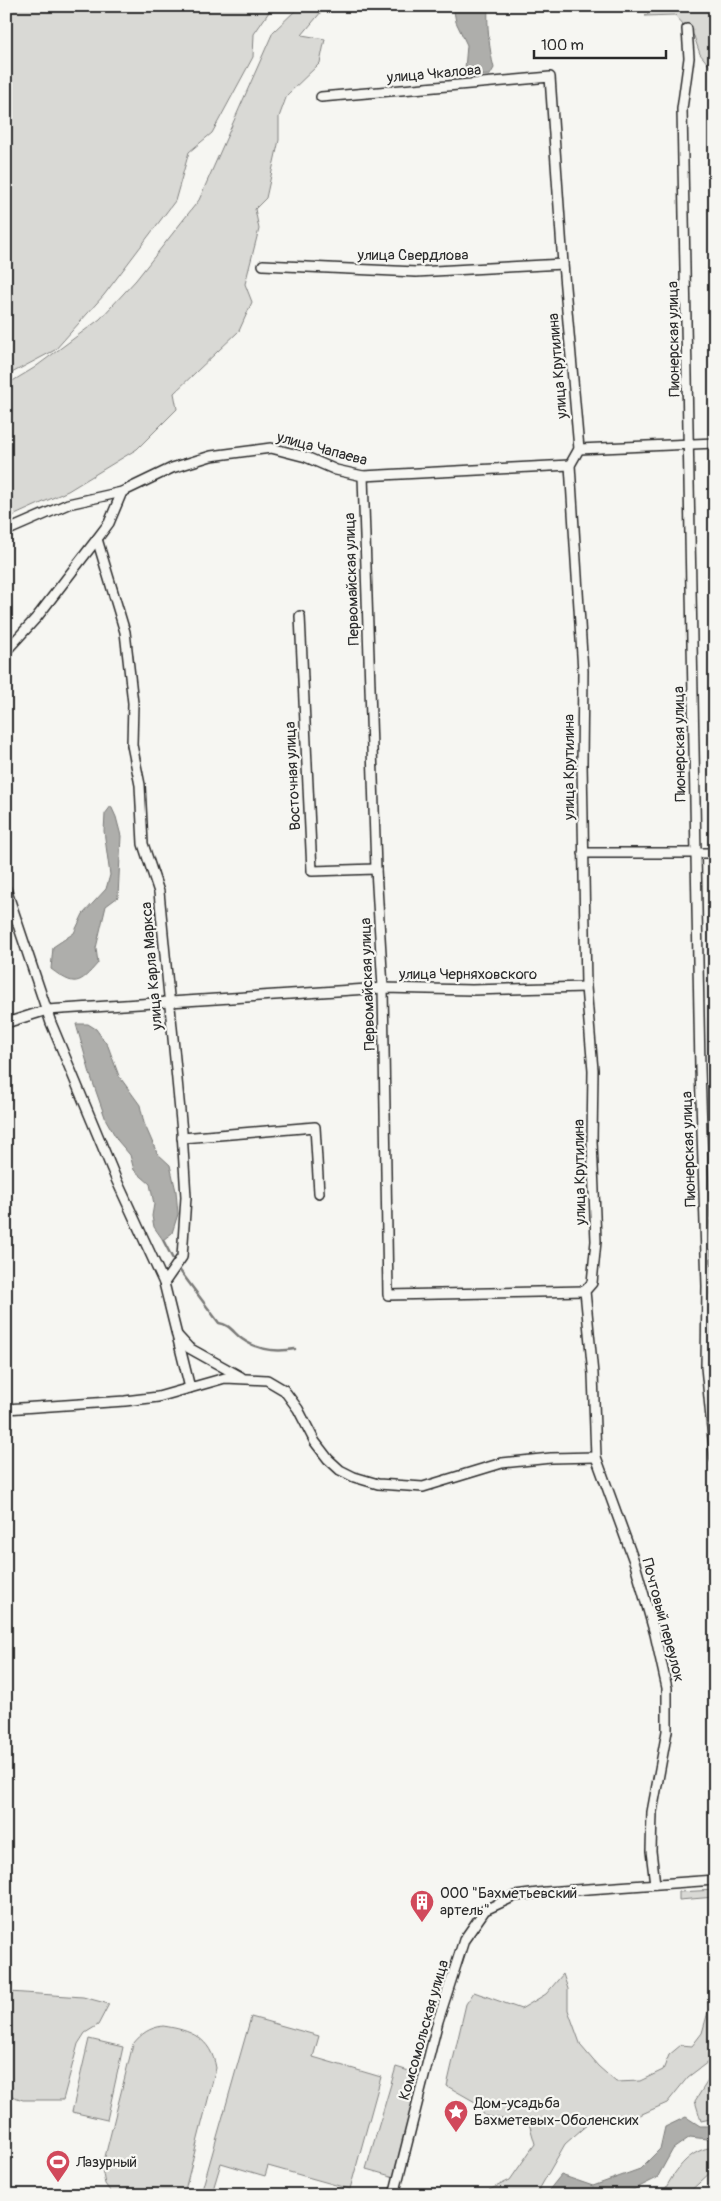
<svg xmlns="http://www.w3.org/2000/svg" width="721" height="2201" font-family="Pangolin,sans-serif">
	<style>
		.green { fill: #d9d9d5; stroke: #828280 }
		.water { fill: #aeaeab; stroke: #7a7a78 }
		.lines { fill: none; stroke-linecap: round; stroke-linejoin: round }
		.stream { stroke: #7a7a78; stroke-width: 2.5 }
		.minor-casing { stroke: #2b2b2b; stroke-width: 12 }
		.minor { stroke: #f6f6f2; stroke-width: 9 }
		.labels { text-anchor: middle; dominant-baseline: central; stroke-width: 4.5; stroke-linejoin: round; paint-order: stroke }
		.street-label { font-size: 15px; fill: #2b2b2b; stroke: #f6f6f2 }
		.poi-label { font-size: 15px; fill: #2b2b2b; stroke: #f6f6f2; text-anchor: start }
	</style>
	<rect width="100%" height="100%" fill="#f6f6f2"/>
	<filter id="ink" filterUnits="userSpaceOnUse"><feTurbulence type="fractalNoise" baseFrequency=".02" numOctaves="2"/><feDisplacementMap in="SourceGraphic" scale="10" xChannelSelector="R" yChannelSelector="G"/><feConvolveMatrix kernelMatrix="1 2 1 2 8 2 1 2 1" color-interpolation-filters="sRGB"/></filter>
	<g filter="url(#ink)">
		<g class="green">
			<polygon points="6,6 273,6 254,34 253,57 212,133 189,152 175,201 104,295 55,350 6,376"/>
			<polygon points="300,6 326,6 302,35 325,39 320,63 287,95 279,117 279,140 266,198 255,209 259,229 245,284 252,302 239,331 174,393 177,409 137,449 68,491 6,519 6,385 34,368 100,319 136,280 199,200 273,32"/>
			<polygon points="660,6 715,6 715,69 712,69 700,54 694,36 675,15 645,16"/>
			<polygon points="715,1890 715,1897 679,1900 679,1892"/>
			<polygon points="563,1974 568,1989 568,2010 581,2046 598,2066 616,2082 640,2081 663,2070 669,2055 681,2045 692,2046 702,2033 708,2012 715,2006 715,2118 701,2121 695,2101 711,2076 708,2062 688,2077 667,2103 633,2118 590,2122 565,2144 536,2195 487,2195 489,2190 510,2180 535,2144 529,2123 485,2116 475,2102 447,2086 466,2004 474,1992 521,2009 546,1994"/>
			<polygon points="9,1992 83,1997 109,2004 98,2025 85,2033 78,2044 63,2100 23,2100 6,2094 6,1993"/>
			<polygon points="251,2017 319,2036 313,2057 381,2077 350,2189 268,2166 265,2176 221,2163 212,2193 202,2190"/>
			<path d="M 163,2026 C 191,2030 211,2038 216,2068 L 184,2194 L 113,2195 L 105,2184 L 102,2169 L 133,2044 C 142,2033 149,2028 163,2026 Z"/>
			<polygon points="89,2039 123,2047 107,2120 72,2112"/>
			<polygon points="396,2067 425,2076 398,2178 366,2169"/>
			<path d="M 715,2147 L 715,2171 L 712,2171 L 686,2195 L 662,2195 C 674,2172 688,2149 715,2147 Z"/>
		</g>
		<g class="water">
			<path d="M 453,6 L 488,6 C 487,27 489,48 494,68 L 490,75 L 469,76 L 465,69 L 467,45 L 456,22 Z"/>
			<path d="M 111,806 L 116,817 L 121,836 L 118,897 L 106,906 L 96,948 L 98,963 C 79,985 75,987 51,969 L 53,947 L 74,933 L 83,914 L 106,889 L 110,875 L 104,831 L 105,814 Z"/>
			<polygon points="76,1024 88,1024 96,1029 108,1046 119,1076 140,1105 144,1123 157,1153 170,1165 176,1191 178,1214 172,1233 163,1240 154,1227 152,1216 154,1204 150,1184 134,1170 130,1155 118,1141 106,1120 91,1077"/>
			<polygon points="686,2117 700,2126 715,2126 715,2140 690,2137 673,2149 657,2178 623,2195 545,2195 561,2175 593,2186 640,2169 660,2149 665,2127"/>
		</g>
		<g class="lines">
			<g class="stream">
				<polyline points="163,1240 175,1263"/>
				<path d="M 178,1268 L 219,1323 C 229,1324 234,1333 242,1339 C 257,1350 277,1352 295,1349"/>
			</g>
			<defs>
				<g id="minor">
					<polyline points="687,29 689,58 682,109 700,1068 707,1286 706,1367 715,1459"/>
					<polyline points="321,97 550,77 563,264 579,449 570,465 583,671 582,763 586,987 593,1070 592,1141 596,1241 592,1283 585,1291 593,1374 596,1457 635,1564 655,1634 667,1688 667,1731 652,1812 651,1851 655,1884"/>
					<polyline points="263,265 416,272 563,264"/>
					<polyline points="579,449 715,443"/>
					<polyline points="363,476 376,869 383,988 388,1295 585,1291"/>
					<polyline points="6,531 68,504 122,492 172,468 211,456 271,448 306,457 336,470 363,476 570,465"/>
					<polyline points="97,539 125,632 133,703 132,745 140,785 143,844 159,892 182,1132 186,1197 182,1257 164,1283 190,1388"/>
					<polyline points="300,616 312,871 376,869"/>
					<polyline points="6,651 37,617 97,539 109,523 122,492"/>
					<polyline points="583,853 715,853"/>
					<polyline points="6,889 51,1023 116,1179 164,1283"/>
					<polyline points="6,1023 47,1010 383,988 472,990 586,987"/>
					<polyline points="182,1138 315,1127 319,1193"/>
					<polyline points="177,1335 189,1348 241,1377"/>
					<polyline points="6,1409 125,1401 158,1397 225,1378 267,1380 284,1390 298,1409 315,1442 328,1459 340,1470 354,1477 378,1484 423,1487 502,1463 551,1458 596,1457"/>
					<polyline points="394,2195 438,2021 464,1940 485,1910 515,1896 546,1892 715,1880"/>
				</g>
			</defs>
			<use href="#minor" class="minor-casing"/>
			<use href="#minor" class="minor"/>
		</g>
	</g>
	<defs>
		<symbol id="building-pin" viewBox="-11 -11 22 30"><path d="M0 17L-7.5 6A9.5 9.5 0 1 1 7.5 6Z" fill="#d1495b" stroke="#f6f6f2"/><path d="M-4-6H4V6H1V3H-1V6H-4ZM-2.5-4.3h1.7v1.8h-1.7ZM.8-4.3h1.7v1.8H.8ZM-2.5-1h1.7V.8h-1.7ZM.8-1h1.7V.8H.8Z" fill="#fff"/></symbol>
		<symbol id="sight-pin" viewBox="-11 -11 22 30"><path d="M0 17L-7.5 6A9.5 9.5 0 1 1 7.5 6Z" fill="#d1495b" stroke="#f6f6f2"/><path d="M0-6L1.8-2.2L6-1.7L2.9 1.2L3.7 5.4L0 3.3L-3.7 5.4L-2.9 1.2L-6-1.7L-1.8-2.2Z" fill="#fff"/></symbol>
		<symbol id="stadium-pin" viewBox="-11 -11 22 30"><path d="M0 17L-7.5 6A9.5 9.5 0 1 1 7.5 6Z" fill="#d1495b" stroke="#f6f6f2"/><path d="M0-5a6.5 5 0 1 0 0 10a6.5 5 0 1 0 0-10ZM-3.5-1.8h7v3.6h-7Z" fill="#fff"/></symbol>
	</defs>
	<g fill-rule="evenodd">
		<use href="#building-pin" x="408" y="1888" width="28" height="38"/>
		<use href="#sight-pin" x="442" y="2098" width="28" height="38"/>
		<use href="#stadium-pin" x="44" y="2148" width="28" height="38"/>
	</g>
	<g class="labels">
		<g class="street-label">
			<text transform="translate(434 74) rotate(-5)">улица Чкалова</text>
			<text x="413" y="255">улица Свердлова</text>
			<text transform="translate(674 339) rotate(-91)">Пионерская улица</text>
			<text transform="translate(558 366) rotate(-95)">улица Крутилина</text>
			<text transform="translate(322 449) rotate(15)">улица Чапаева</text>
			<text transform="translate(352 579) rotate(-92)">Первомайская улица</text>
			<text transform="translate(680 744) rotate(-91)">Пионерская улица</text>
			<text transform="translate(569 767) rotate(-90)">улица Крутилина</text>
			<text transform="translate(293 776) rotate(-93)">Восточная улица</text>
			<text transform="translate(152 966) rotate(-95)">улица Карла Маркса</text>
			<text x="468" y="974">улица Черняховского</text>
			<text transform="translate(368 984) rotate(-92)">Первомайская улица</text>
			<text transform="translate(689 1149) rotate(-92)">Пионерская улица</text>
			<text transform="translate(580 1172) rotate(-91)">улица Крутилина</text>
			<text transform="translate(663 1620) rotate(75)">Почтовый переулок</text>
			<text transform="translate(424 2030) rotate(-74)">Комсомольская улица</text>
		</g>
		<g class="poi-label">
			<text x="440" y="1893">ООО "Бахметьевский<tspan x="440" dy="17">артель"</tspan></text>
			<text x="474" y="2103">Дом-усадьба<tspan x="474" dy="17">Бахметевых-Оболенских</tspan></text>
			<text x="76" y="2162">Лазурный</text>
		</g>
	</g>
	<rect width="721" height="2201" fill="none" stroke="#f6f6f2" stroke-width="25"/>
	<rect x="12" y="12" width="696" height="2176" fill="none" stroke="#2b2b2b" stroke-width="2" filter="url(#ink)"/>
	<path d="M534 50v8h132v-8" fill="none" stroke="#2b2b2b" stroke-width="2.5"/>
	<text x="541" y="50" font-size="15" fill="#2b2b2b" stroke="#f6f6f2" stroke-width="4" paint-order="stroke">100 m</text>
</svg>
